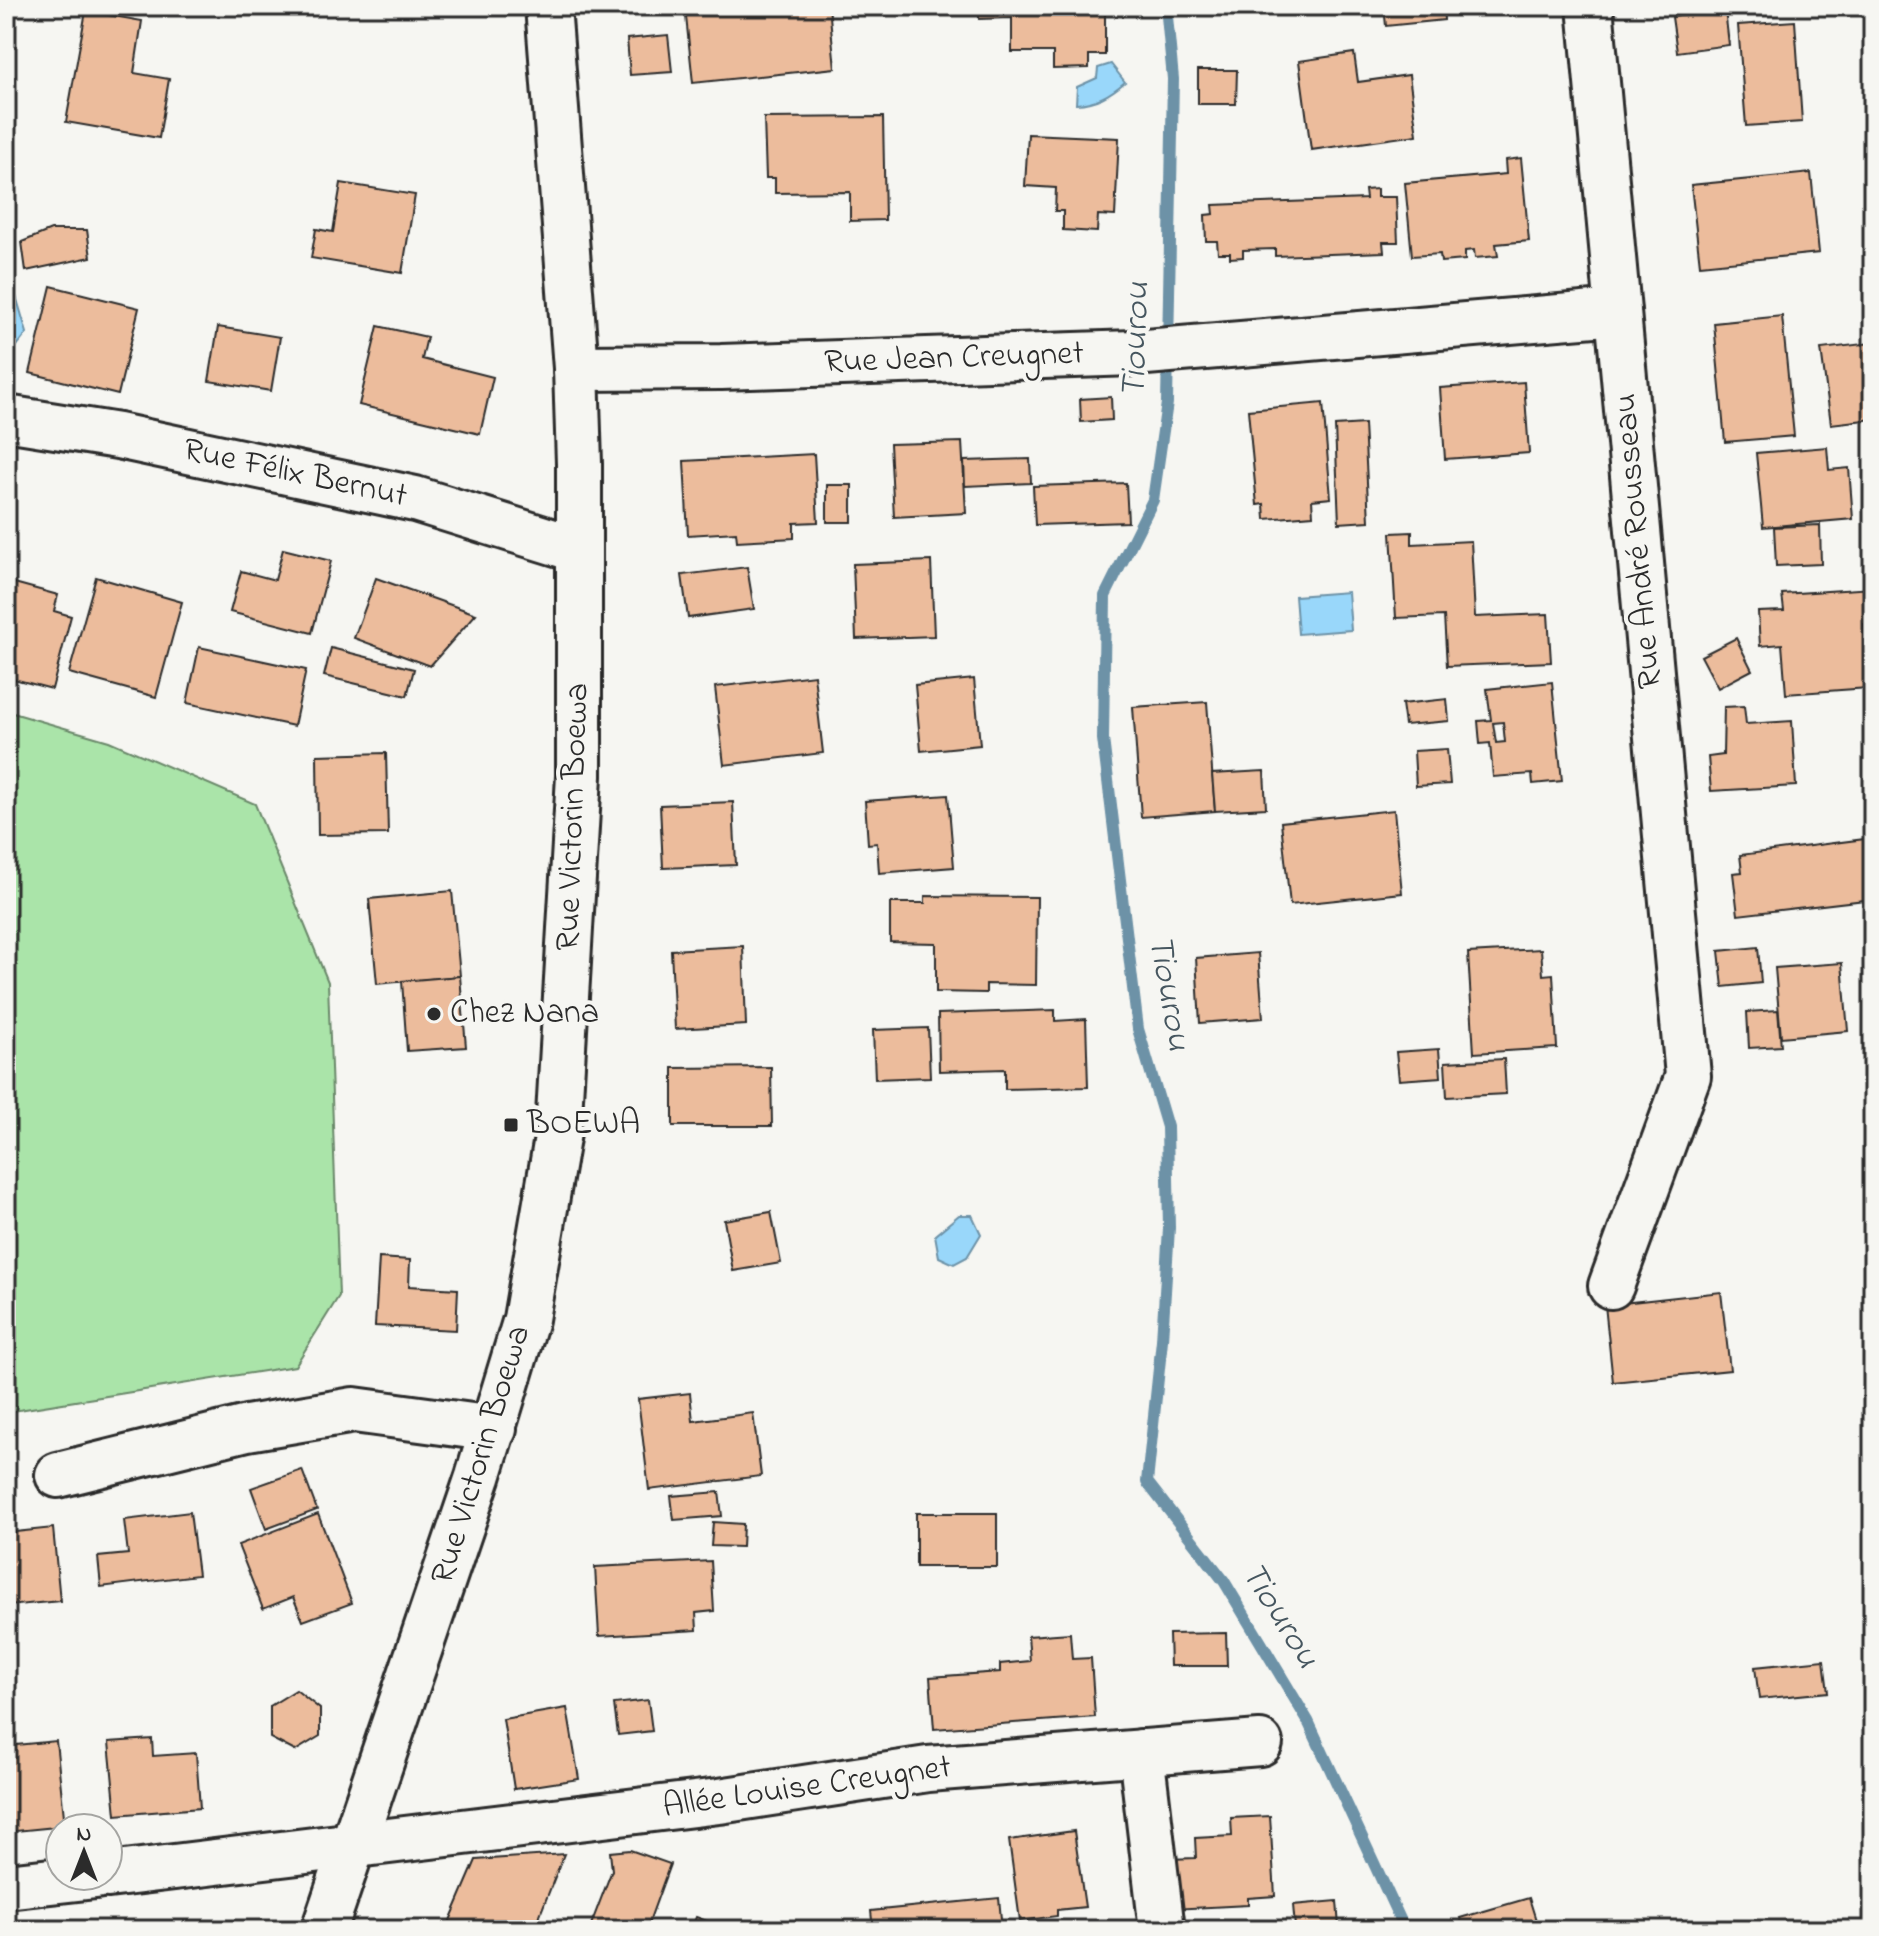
<svg xmlns="http://www.w3.org/2000/svg" width="1879" height="1936" font-family="'Indie Flower',sans-serif">
	<style>
		.green { fill: #aae4a9; stroke: #6a886a; stroke-width: 2 }
		.water { fill: #99d7fa; stroke: #6d92a7; stroke-width: 2 }
		.lines { fill: none; stroke-linecap: round; stroke-linejoin: round }
		.stream { stroke: #6d92a7; stroke-width: 12 }
		.building { fill: #ecbc9c; stroke: #2b2b2b; stroke-width: 2; fill-rule: evenodd }
		.minor-casing { stroke: #2b2b2b; stroke-width: 50 }
		.minor { stroke: #f6f6f2; stroke-width: 44 }
		.poi-dot { fill: #2b2b2b; stroke: #f6f6f2; stroke-width: 3 }
		.labels { text-anchor: middle; dominant-baseline: central; stroke-width: 8; stroke-linejoin: round; paint-order: stroke }
		.street-label { font-size: 34px; fill: #2b2b2b; stroke: #f6f6f2 }
		.poi-label { font-size: 34px; fill: #2b2b2b; stroke: #f6f6f2; text-anchor: start }
		.water-label { font-size: 36px; font-style: italic; fill: #46565f; stroke: #f6f6f2 }
	</style>
	<rect width="100%" height="100%" fill="#f6f6f2"/>
	<filter id="ink" filterUnits="userSpaceOnUse"><feTurbulence type="fractalNoise" baseFrequency=".0125" numOctaves="2"/><feDisplacementMap in="SourceGraphic" scale="16" xChannelSelector="R" yChannelSelector="G"/><feConvolveMatrix kernelMatrix="1 2 1 2 8 2 1 2 1" color-interpolation-filters="sRGB"/></filter>
	<g filter="url(#ink)">
		<polygon class="green" points="6,711 109,741 255,804 328,982 339,1296 295,1366 6,1412"/>
		<g class="water">
			<path d="M 1111,64 L 1125,82 C 1110,95 1096,103 1076,104 L 1077,87 L 1097,78 L 1098,68 Z"/>
			<polygon points="6,296 16,296 27,333 13,351 6,352"/>
			<polygon points="1348,592 1351,630 1298,634 1295,596"/>
			<polygon points="959,1215 972,1215 981,1234 967,1257 954,1264 939,1257 935,1235"/>
		</g>
		<g class="lines">
			<polyline class="stream" points="1166,6 1173,79 1167,403 1153,500 1105,596 1103,739 1138,1029 1167,1127 1169,1228 1162,1340 1147,1482 1224,1581 1308,1721 1405,1930"/>
		</g>
		<g class="building">
			<polygon points="829,6 835,68 693,83 685,7"/>
			<polygon points="979,6 1105,6 1105,55 1089,55 1089,68 1053,69 1053,52 1012,52 1012,18 979,19"/>
			<polygon points="1384,6 1443,6 1444,20 1386,26"/>
			<polygon points="1725,10 1729,45 1677,52 1672,17"/>
			<polygon points="86,11 142,21 134,73 169,79 159,138 66,122"/>
			<polygon points="1795,21 1802,122 1746,126 1738,25"/>
			<polygon points="668,35 672,72 630,75 627,39"/>
			<polygon points="1354,53 1358,82 1409,75 1417,135 1311,150 1299,61"/>
			<polygon points="1198,70 1237,70 1236,104 1198,104"/>
			<polygon points="883,117 885,220 850,221 850,192 775,193 775,178 766,178 764,118"/>
			<polygon points="1028,134 1119,138 1115,216 1098,215 1097,232 1063,230 1063,211 1055,211 1056,188 1025,186"/>
			<polygon points="1521,158 1529,241 1496,244 1498,256 1475,258 1474,250 1465,251 1465,260 1441,262 1440,254 1412,256 1405,183 1506,174 1505,160"/>
			<polygon points="1811,173 1819,253 1700,265 1691,185"/>
			<polygon points="341,183 415,195 402,273 311,258 316,229 333,232"/>
			<polygon points="1377,189 1377,197 1396,197 1398,242 1383,242 1384,252 1275,256 1275,249 1243,250 1243,257 1230,258 1230,253 1218,253 1217,241 1206,241 1205,215 1214,214 1213,205 1366,199 1365,190"/>
			<polygon points="6,200 12,240 6,240"/>
			<polygon points="51,230 87,230 91,257 26,271 22,242"/>
			<polygon points="51,286 139,308 118,395 30,373"/>
			<polygon points="1782,316 1794,436 1725,442 1714,323"/>
			<polygon points="378,326 427,337 422,359 493,377 480,434 359,405"/>
			<polygon points="218,327 280,337 271,391 209,381"/>
			<polygon points="1871,343 1873,419 1831,424 1821,349"/>
			<polygon points="1524,382 1529,453 1445,459 1440,388"/>
			<polygon points="1111,397 1112,420 1081,422 1080,399"/>
			<polygon points="1323,403 1331,498 1312,500 1313,515 1265,519 1264,504 1257,505 1248,410"/>
			<polygon points="1364,424 1369,521 1339,523 1335,426"/>
			<polygon points="962,442 966,513 894,517 890,444"/>
			<polygon points="1827,447 1829,470 1849,468 1853,519 1763,527 1756,453"/>
			<polygon points="814,454 818,522 794,523 794,538 737,541 736,532 688,535 684,461"/>
			<polygon points="1030,459 1031,483 965,486 964,461"/>
			<polygon points="1126,483 1128,522 1035,525 1033,486"/>
			<rect x="827" y="485" width="25" height="37"/>
			<polygon points="1820,525 1821,564 1776,566 1774,527"/>
			<polygon points="1412,532 1412,544 1471,541 1475,617 1548,614 1551,662 1447,666 1444,616 1396,618 1391,533"/>
			<polygon points="283,549 331,561 312,633 230,612 241,571 275,580"/>
			<polygon points="931,561 934,636 856,639 853,564"/>
			<polygon points="747,567 754,609 688,618 682,575"/>
			<polygon points="96,577 182,602 156,697 69,673"/>
			<polygon points="376,578 476,614 430,666 354,638"/>
			<polygon points="7,581 58,595 54,611 71,616 52,689 6,677"/>
			<polygon points="1873,588 1873,624 1864,624 1868,688 1786,694 1782,644 1760,646 1758,612 1784,611 1782,594"/>
			<polygon points="1736,638 1752,670 1718,688 1701,656"/>
			<polygon points="199,647 306,670 294,726 187,703"/>
			<polygon points="331,648 414,669 407,696 324,676"/>
			<polygon points="814,675 823,753 724,765 715,687"/>
			<polygon points="974,679 980,745 921,751 915,685"/>
			<path d="M 1552,682 L 1562,781 L 1533,784 L 1532,774 L 1493,777 L 1490,743 L 1480,744 L 1478,721 L 1491,720 L 1487,689 ZM 1503,722 L 1505,742 L 1496,743 L 1493,723 Z"/>
			<polygon points="1447,699 1449,721 1405,725 1402,704"/>
			<polygon points="1207,702 1215,811 1141,817 1133,707"/>
			<polygon points="1744,706 1746,724 1792,721 1796,786 1711,791 1708,757 1723,755 1724,707"/>
			<polygon points="1868,713 1873,713 1873,759"/>
			<polygon points="1447,749 1450,784 1416,786 1414,751"/>
			<polygon points="386,753 388,834 318,835 317,755"/>
			<polygon points="1264,771 1266,808 1215,811 1212,774"/>
			<polygon points="948,795 954,867 879,873 877,843 868,844 865,801"/>
			<polygon points="733,802 736,865 663,868 660,805"/>
			<polygon points="1394,810 1402,893 1290,905 1281,822"/>
			<polygon points="1873,838 1873,899 1738,915 1733,873 1742,872 1740,855"/>
			<polygon points="452,891 460,976 377,984 369,899"/>
			<polygon points="925,896 1037,897 1036,985 986,984 986,993 936,992 936,943 890,942 890,903 925,903"/>
			<polygon points="743,946 746,1025 675,1029 671,950"/>
			<polygon points="1758,947 1761,983 1723,987 1719,951"/>
			<polygon points="1541,949 1543,975 1553,974 1557,1048 1474,1053 1468,953"/>
			<polygon points="1258,953 1263,1018 1200,1023 1196,958"/>
			<polygon points="1842,963 1848,1031 1781,1037 1775,968"/>
			<polygon points="460,976 466,1047 407,1051 402,981"/>
			<polygon points="1055,1010 1055,1021 1086,1019 1088,1087 1005,1089 1005,1069 939,1071 938,1014"/>
			<polygon points="1778,1010 1781,1046 1749,1048 1747,1012"/>
			<polygon points="928,1028 930,1077 875,1079 873,1030"/>
			<polygon points="1439,1049 1441,1077 1399,1080 1396,1052"/>
			<polygon points="1504,1059 1506,1094 1447,1097 1445,1062"/>
			<polygon points="771,1067 772,1126 673,1126 673,1068"/>
			<polygon points="771,1212 781,1263 733,1271 724,1220"/>
			<polygon points="379,1258 410,1260 409,1286 458,1289 456,1330 375,1326"/>
			<polygon points="1721,1292 1730,1370 1613,1382 1605,1305"/>
			<polygon points="690,1393 693,1421 753,1413 761,1476 649,1490 638,1399"/>
			<polygon points="302,1470 317,1510 266,1529 251,1488"/>
			<polygon points="719,1492 722,1516 674,1520 671,1496"/>
			<polygon points="190,1512 198,1575 101,1587 98,1557 128,1554 124,1520"/>
			<rect x="916" y="1513" width="81" height="54"/>
			<polygon points="318,1514 352,1603 303,1621 293,1597 263,1609 238,1545"/>
			<polygon points="713,1522 743,1524 742,1547 711,1546"/>
			<polygon points="53,1528 60,1601 6,1606 6,1533"/>
			<polygon points="711,1561 714,1611 696,1613 697,1630 599,1636 595,1567"/>
			<polygon points="1070,1633 1072,1659 1091,1658 1095,1717 934,1729 930,1677 1000,1672 1000,1664 1030,1661 1028,1636"/>
			<polygon points="1226,1633 1227,1666 1170,1666 1169,1634"/>
			<polygon points="1824,1660 1828,1692 1759,1699 1755,1667"/>
			<polygon points="296,1690 320,1709 320,1736 295,1751 270,1738 270,1706"/>
			<polygon points="648,1700 652,1731 618,1735 614,1704"/>
			<polygon points="567,1708 579,1779 514,1789 503,1719"/>
			<polygon points="152,1739 153,1756 196,1753 200,1808 116,1815 109,1742"/>
			<polygon points="56,1741 65,1826 6,1832 6,1746"/>
			<polygon points="1270,1816 1275,1896 1248,1898 1248,1905 1172,1909 1169,1859 1196,1858 1195,1838 1232,1836 1231,1818"/>
			<polygon points="1074,1831 1085,1907 1057,1910 1057,1916 1020,1921 1009,1840"/>
			<polygon points="630,1850 670,1864 646,1930 589,1930 612,1870 610,1852"/>
			<polygon points="564,1854 534,1930 446,1930 476,1860"/>
			<polygon points="999,1898 1002,1930 873,1930 871,1911"/>
			<polygon points="1529,1898 1539,1930 1463,1930 1460,1918"/>
			<polygon points="1337,1901 1339,1927 1346,1926 1347,1930 1277,1930 1295,1927 1293,1905"/>
			<polygon points="696,1917 731,1930 691,1930"/>
		</g>
		<g class="lines">
			<defs>
				<g id="minor">
					<polyline points="1590,6 1688,1076 1611,1286"/>
					<polyline points="576,368 721,367 1134,353 1618,312"/>
					<polyline points="6,418 118,436 415,499 579,550"/>
					<polyline points="58,1475 247,1428 354,1410 494,1429"/>
					<polyline points="1141,1752 1162,1930"/>
					<polyline points="108,1875 719,1801 928,1769 1260,1743"/>
					<polyline points="6,1886 96,1876"/>
					<polyline points="324,1930 478,1477 526,1319 558,1132 579,776 579,464 576,368 548,6"/>
				</g>
			</defs>
			<use href="#minor" class="minor-casing"/>
			<use href="#minor" class="minor"/>
		</g>
	</g>
	<g class="poi-dot">
		<circle cx="434" cy="1014" r="8"/>
		<rect x="503" y="1117" width="16" height="16" rx="4"/>
	</g>
	<g class="labels">
		<g class="street-label">
			<text transform="translate(954 359) rotate(-2)">Rue Jean Creugnet</text>
			<text transform="translate(295 474) rotate(12)">Rue Félix Bernut</text>
			<text transform="translate(1639 541) rotate(-95)">Rue André Rousseau</text>
			<text transform="translate(574 817) rotate(-88)">Rue Victorin Boewa</text>
			<text transform="translate(482 1455) rotate(-73)">Rue Victorin Boewa</text>
			<text transform="translate(807 1788) rotate(-8)">Allée Louise Creugnet</text>
		</g>
		<g class="poi-label">
			<text x="450" y="1014">Chez Nana</text>
			<text x="527" y="1125">BOEWA</text>
		</g>
		<g class="water-label">
			<text transform="translate(1137 340) rotate(-88)">Tiourou</text>
			<text transform="translate(1168 993) rotate(80)">Tiourou</text>
			<text transform="translate(1279 1616) rotate(58)">Tiourou</text>
		</g>
	</g>
	<rect width="1879" height="1936" fill="none" stroke="#f6f6f2" stroke-width="32"/>
	<rect x="16" y="16" width="1847" height="1904" fill="none" stroke="#2b2b2b" stroke-width="3" filter="url(#ink)"/>
	<g transform="translate(84 1852)"><circle r="38" fill="#f6f6f2" stroke="#a5a5a2" stroke-width="2"/>
	<path d="M0-6L14 30L0 20L-14 30Z" fill="#2b2b2b"/>
	<text y="-12" font-size="22" font-weight="bold" text-anchor="middle" fill="#2b2b2b">N</text>
	</g>
</svg>
